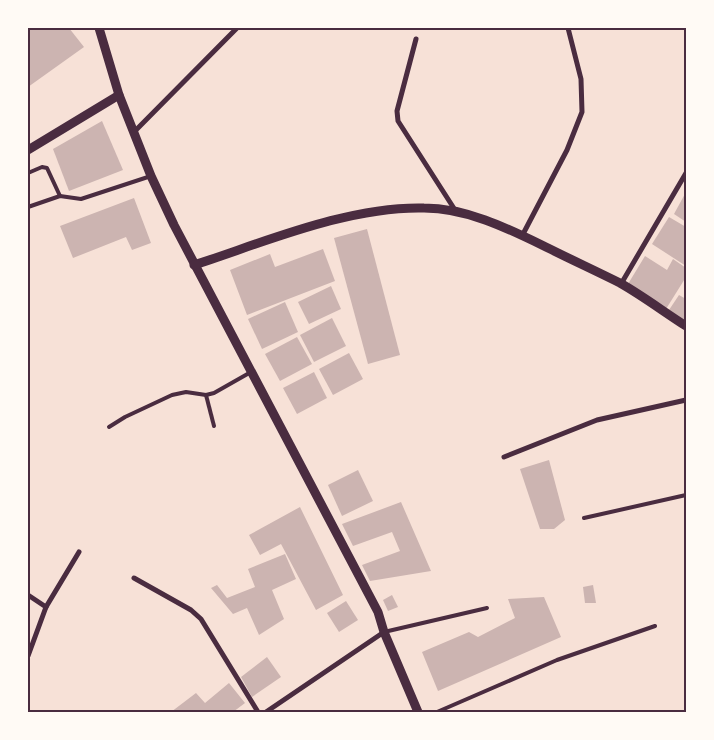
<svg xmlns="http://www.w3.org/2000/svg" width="714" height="740" font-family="'Public Sans',sans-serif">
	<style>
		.building { fill: #ccb4b1 }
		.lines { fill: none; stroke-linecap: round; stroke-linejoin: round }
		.service { stroke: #4a2c40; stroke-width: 4 }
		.minor { stroke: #4a2c40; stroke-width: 5 }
		.tertiary { stroke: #4a2c40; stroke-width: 9 }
		.neatline { fill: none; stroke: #4a2c40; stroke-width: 2 }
	</style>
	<rect width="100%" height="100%" fill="#f7e1d7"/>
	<g class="building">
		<polygon points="28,28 69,28 84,47 28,87"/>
		<polygon points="102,121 123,170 69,191 53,149"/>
		<polygon points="686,192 686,222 674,214"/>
		<polygon points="134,198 151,243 132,250 126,237 73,258 60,226"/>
		<polygon points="669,217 686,227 686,266 652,244"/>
		<polygon points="367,229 400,355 368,364 334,238"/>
		<polygon points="323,249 335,281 247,315 230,270 270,254 275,267"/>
		<polygon points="645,256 667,270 673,259 686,268 686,277 666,309 628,284"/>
		<polygon points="331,286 341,309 309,324 298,302"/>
		<polygon points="679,295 686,299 686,322 669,310"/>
		<polygon points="285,302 298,332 262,349 248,319"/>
		<polygon points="332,318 346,346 314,362 300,335"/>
		<polygon points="297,337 312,364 280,381 265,354"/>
		<polygon points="349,353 363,379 333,395 319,369"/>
		<polygon points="314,372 327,398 297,414 283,388"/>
		<polygon points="549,460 565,520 554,529 540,529 520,469"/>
		<polygon points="358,470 373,501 342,516 328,485"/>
		<polygon points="401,502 431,571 370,581 362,565 400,551 392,532 353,546 342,524"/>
		<polygon points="300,507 343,595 316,610 281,544 260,555 249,535"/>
		<polygon points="285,554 296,579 272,590 284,619 259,635 247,608 233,614 211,588 217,585 227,598 255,587 248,569"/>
		<polygon points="593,585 596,603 585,603 583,587"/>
		<polygon points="392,595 398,607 388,611 383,600"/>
		<polygon points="544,597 561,637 438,691 422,652 469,632 478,637 515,618 508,599"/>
		<polygon points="346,601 358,620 339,632 327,613"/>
		<polygon points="267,657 281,677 252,697 241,677"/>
		<polygon points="229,683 245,703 233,712 171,712 196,693 205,703"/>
	</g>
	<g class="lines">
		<g class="service">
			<polyline points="28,173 42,167 47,168 60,196"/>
			<polyline points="28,207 60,196 81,199 151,176"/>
			<polyline points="206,395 214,426"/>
			<polyline points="109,427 125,417 172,395 186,392 206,395 214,393 251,372"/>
			<polyline points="584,518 686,495"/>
			<polyline points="384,632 487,608"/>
			<polyline points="437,712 557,660 655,626"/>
		</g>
		<g class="minor">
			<polyline points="416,39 397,111 398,121 455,210"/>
			<polyline points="134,132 237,28"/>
			<polyline points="522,236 567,150 582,112 581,79 568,28"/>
			<polyline points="621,284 686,173"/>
			<polyline points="504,457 597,420 686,400"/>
			<polyline points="134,578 191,610 201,619 258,712"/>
			<polyline points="28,595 46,607"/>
			<polyline points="28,656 46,607 79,552"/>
			<polyline points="266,712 384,632"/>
		</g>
		<g class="tertiary">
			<polyline points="99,28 119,95 151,176 174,225 378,612 384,632 418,712"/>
			<polyline points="28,150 119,95"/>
			<path d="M 194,265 C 265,242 349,206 424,208 C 468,208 509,229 548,248 C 572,260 596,271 620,283 C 643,296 664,312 686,326"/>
		</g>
	</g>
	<rect width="714" height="740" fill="none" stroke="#fffaf5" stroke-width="58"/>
	<rect x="29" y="29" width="656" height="682" class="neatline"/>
</svg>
